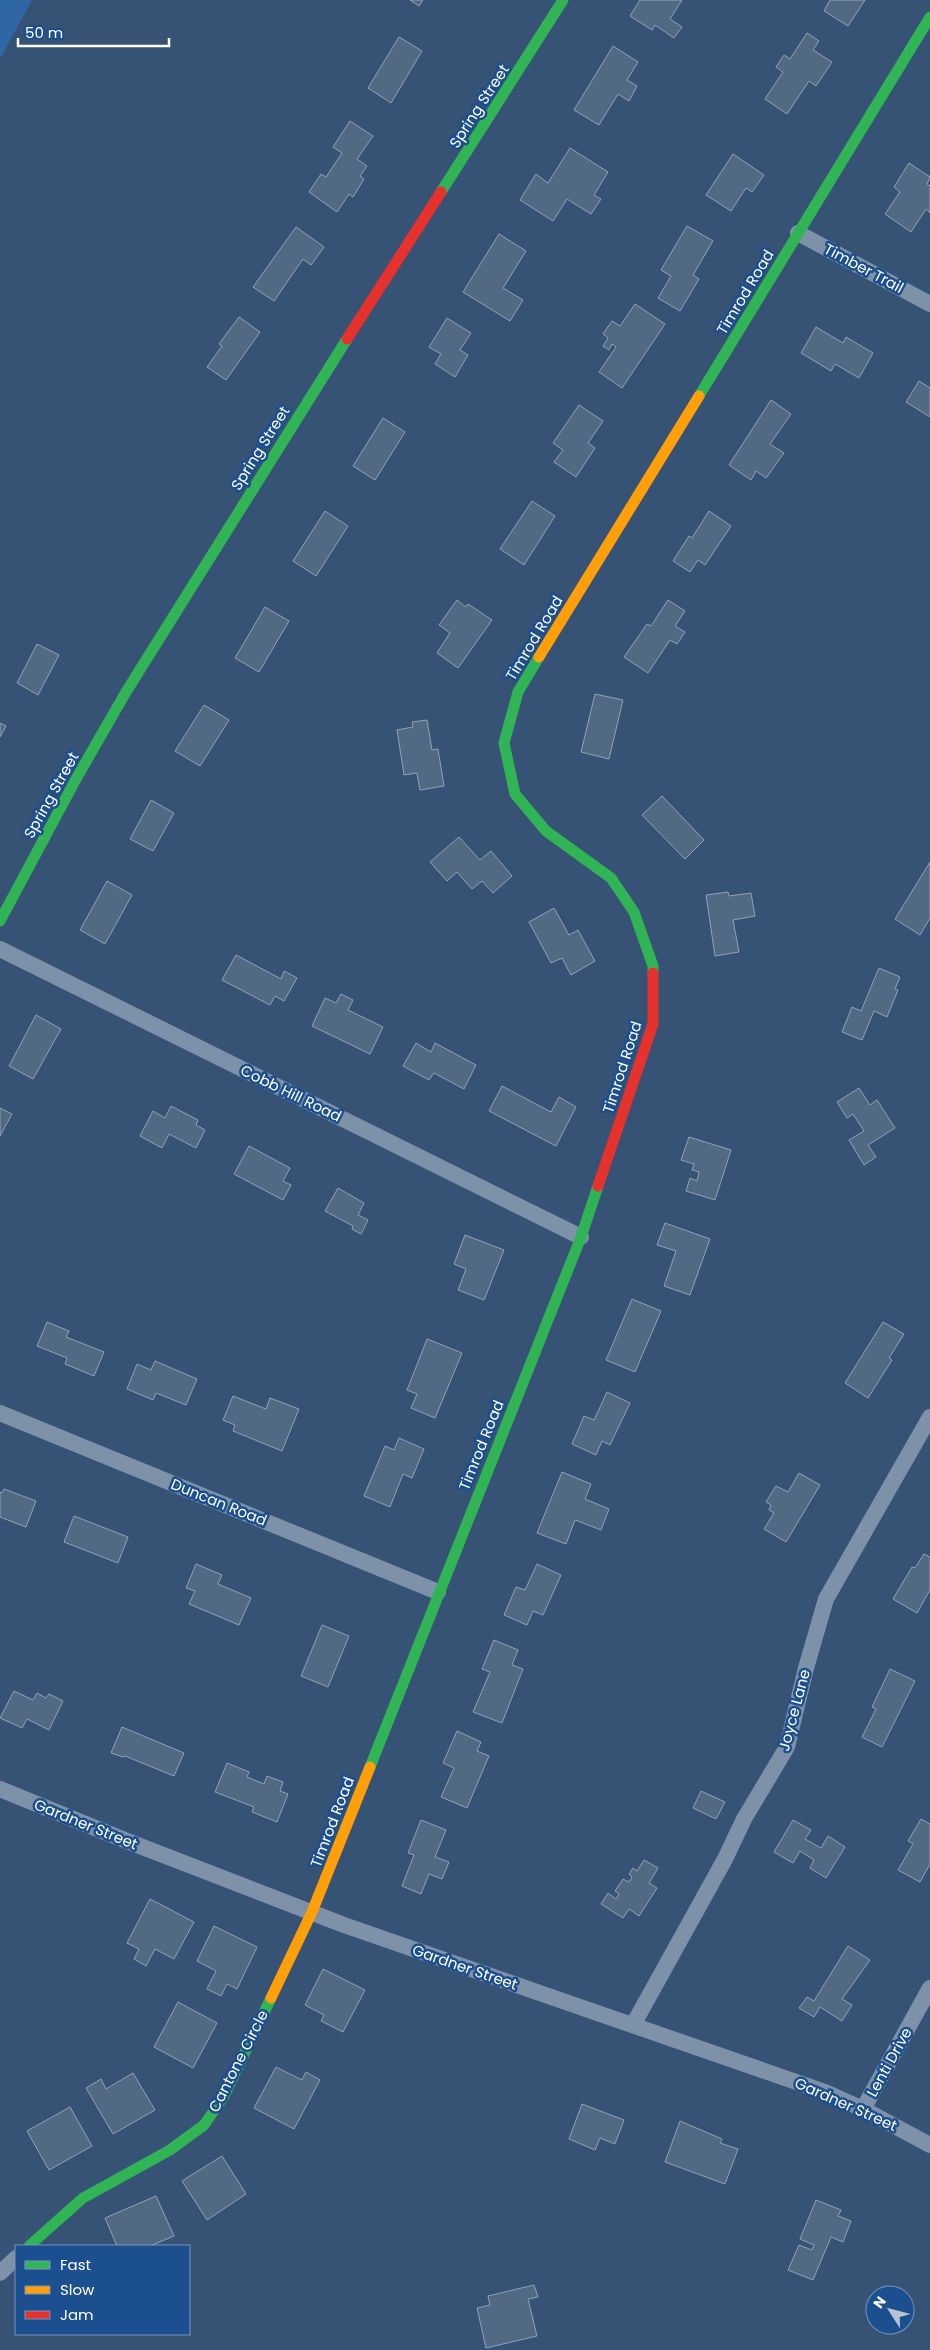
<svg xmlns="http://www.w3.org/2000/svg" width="930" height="2350" font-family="Poppins,sans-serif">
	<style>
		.green { fill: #2f66a5 }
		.building { fill: #526984; stroke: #92a2b6 }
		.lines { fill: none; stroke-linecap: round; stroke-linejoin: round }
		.street { stroke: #7d92a8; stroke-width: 16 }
		.fast { stroke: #30b455; stroke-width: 11 }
		.slow { stroke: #ff9f0a; stroke-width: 11 }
		.jam { stroke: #e5322d; stroke-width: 11 }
		.labels { text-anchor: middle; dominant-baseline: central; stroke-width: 5; stroke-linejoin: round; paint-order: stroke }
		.street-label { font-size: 15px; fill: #fff; stroke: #1b4f8f }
	</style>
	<rect width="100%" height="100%" fill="#365274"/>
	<polygon class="green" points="0,0 32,0 0,59"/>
	<g class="building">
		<polygon points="410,0 423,0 419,6"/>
		<polygon points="640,0 682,0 670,19 682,27 674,38 655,25 652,30 630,16"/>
		<polygon points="830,0 865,0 848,26 824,11"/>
		<polygon points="807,33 819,41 813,50 832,62 816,86 809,81 787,114 765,99 783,72 776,67 784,55 790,59"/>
		<polygon points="399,37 422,51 391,103 368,88"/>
		<polygon points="613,46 638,62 627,80 637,86 629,101 618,94 599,125 574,110"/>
		<polygon points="350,121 373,136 357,159 367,166 360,176 364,179 353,197 349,194 337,212 309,192 321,174 326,177 342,153 333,147"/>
		<polygon points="570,148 608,172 594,195 601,199 591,214 567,199 553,221 520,200 536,174 548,183"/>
		<polygon points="733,154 764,175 752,192 746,188 731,211 706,195"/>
		<polygon points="909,163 930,177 927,184 930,186 930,213 926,209 911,232 885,214 900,192 894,187"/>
		<polygon points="687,226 713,241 693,275 699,279 680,311 658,298 671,276 661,270"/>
		<polygon points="296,227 324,247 311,265 303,259 274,301 253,287"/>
		<polygon points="499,234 526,251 503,288 523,300 510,321 463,292"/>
		<polygon points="635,304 665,324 622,388 599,372 616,347 612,344 609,350 603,346 608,338 603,334 612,321 620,326"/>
		<polygon points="239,317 260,332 226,380 207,367 222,346 219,344"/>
		<polygon points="447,318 471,333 460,350 468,355 455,377 435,364 441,354 429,347"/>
		<polygon points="816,327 843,343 846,337 873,353 859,378 835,364 831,371 801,353"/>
		<polygon points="919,381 930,388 930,417 906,402"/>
		<polygon points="771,400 791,414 770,444 784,453 766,478 756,471 751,480 729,465"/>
		<polygon points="579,405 603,421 588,443 595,448 576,477 554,462 563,450 553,443"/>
		<polygon points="383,418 405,432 375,480 353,466"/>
		<polygon points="532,501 555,516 524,565 500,549"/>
		<polygon points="325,511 348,526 316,576 293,561"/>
		<polygon points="709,511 731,526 705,565 698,560 690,572 673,561 689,536 692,538"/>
		<polygon points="457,600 466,607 468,604 492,620 458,668 437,653 450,633 439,625"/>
		<polygon points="668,600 685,611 675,626 685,632 677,644 670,640 648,673 624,657 647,624 651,626"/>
		<polygon points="265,607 289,621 259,672 235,658"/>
		<polygon points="37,644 59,655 38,695 17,683"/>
		<polygon points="595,694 623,700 609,759 581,752"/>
		<polygon points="204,705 229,720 200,766 175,751"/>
		<polygon points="427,720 432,750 438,749 444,786 420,790 417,773 404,775 397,730 413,727 412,722"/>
		<polygon points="0,723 6,726 0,737"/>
		<polygon points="662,796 704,840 685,859 642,815"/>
		<polygon points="151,800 174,813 153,851 130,839"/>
		<polygon points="459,837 480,860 491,851 512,876 493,893 482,881 472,889 457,872 447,881 430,862"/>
		<polygon points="930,862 930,918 920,935 895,919"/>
		<polygon points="107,881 132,895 105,944 80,930"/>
		<polygon points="728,892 729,896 751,893 755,916 733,920 739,952 715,956 706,895"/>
		<polygon points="554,908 569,935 578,930 595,961 571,975 562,958 551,963 529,922"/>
		<polygon points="236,955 281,979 284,971 297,978 284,1001 275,996 270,1005 222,980"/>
		<polygon points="879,968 900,977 895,989 898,990 887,1017 874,1011 862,1040 842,1032 852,1007 861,1011"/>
		<polygon points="341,994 353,1000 348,1010 383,1027 370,1054 312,1026 325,998 336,1003"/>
		<polygon points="36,1015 61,1029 33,1079 9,1066"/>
		<polygon points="416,1043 431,1052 435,1043 476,1065 464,1089 434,1073 429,1080 403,1066"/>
		<polygon points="502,1086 551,1112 559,1097 576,1107 556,1146 489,1111"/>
		<polygon points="859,1088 870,1105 877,1100 895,1128 868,1145 876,1157 864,1165 849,1140 864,1131 853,1114 847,1118 837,1102"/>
		<polygon points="171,1106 198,1120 196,1125 205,1130 196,1148 169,1134 162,1148 140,1136 153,1111 165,1118"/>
		<polygon points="0,1108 12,1114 0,1136"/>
		<polygon points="689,1137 731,1150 715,1200 686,1191 690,1178 697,1181 699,1172 692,1170 694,1164 681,1160"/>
		<polygon points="249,1146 290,1168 283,1181 291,1185 283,1200 234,1174"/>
		<polygon points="338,1188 364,1203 358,1215 368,1220 361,1234 352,1229 353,1226 325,1211"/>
		<polygon points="665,1223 710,1239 690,1295 664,1286 676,1251 657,1245"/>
		<polygon points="465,1235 504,1250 484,1300 458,1290 466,1269 454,1264"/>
		<polygon points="632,1299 661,1311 635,1372 606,1360"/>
		<polygon points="47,1322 69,1331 66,1337 104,1352 94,1376 65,1364 67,1358 37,1346"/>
		<polygon points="883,1322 904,1334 889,1358 892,1360 868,1398 845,1383"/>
		<polygon points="427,1339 462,1353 435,1418 411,1408 417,1394 407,1390"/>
		<polygon points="155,1361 197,1379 186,1405 156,1393 153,1400 127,1389 137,1364 151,1370"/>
		<polygon points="607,1392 630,1403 610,1445 602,1441 596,1455 572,1444 584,1416 594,1420"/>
		<polygon points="233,1396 266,1409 270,1398 299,1409 282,1451 233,1431 235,1425 223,1420"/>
		<polygon points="399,1438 424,1449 412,1478 403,1474 390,1507 364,1496 385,1446 394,1450"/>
		<polygon points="562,1472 591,1484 585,1499 609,1509 601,1530 575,1520 566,1544 537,1533"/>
		<polygon points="799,1473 820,1485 786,1542 764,1529 774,1513 769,1510 771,1505 766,1502 776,1486 788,1492"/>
		<polygon points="4,1489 36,1501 26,1527 0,1517 0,1492 2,1493"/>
		<polygon points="74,1516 128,1537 118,1563 64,1542"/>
		<polygon points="924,1554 930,1557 930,1590 917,1613 893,1599 912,1567 915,1568"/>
		<polygon points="196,1564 222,1575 218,1584 251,1598 239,1625 189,1604 195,1591 186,1588"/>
		<polygon points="537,1564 561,1575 543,1615 533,1611 527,1625 504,1615 516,1587 525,1590"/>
		<polygon points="322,1625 349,1636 328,1687 301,1676"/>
		<polygon points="494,1640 518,1650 512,1665 523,1669 502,1723 473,1712 490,1672 482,1669"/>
		<polygon points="890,1669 915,1681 882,1747 862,1737 876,1709 872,1707"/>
		<polygon points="14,1691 33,1700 37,1693 46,1698 49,1694 63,1701 49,1730 27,1719 22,1728 0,1718"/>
		<polygon points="122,1727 184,1753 174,1776 125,1756 123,1757 111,1753"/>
		<polygon points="457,1731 481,1742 477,1751 489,1756 467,1808 441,1797 454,1768 443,1763"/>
		<polygon points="227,1763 249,1772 247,1777 264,1784 267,1776 283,1782 280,1791 288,1794 277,1822 252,1812 254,1807 215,1792"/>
		<polygon points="701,1791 725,1802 716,1819 693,1808"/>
		<polygon points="921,1819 930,1824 930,1864 920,1882 898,1870 913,1844 908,1841"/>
		<polygon points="421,1820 446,1830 435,1857 449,1862 442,1879 429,1874 421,1894 402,1886 414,1855 408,1853"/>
		<polygon points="793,1820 811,1830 805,1839 821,1848 828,1836 845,1847 826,1878 810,1868 814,1860 800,1851 793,1863 774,1852"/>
		<polygon points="644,1860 658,1868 649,1883 657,1888 639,1916 629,1909 623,1918 601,1904 608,1893 616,1899 619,1894 615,1891 623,1879 629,1882 632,1877 629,1874 633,1868 637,1871"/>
		<polygon points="150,1899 194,1922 174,1959 155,1949 146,1966 134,1959 139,1949 127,1943"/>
		<polygon points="214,1926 257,1947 237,1989 227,1984 221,1996 207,1989 216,1971 197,1961"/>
		<polygon points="848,1946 870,1960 842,1999 852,2005 842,2021 820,2007 814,2017 799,2008 807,1997 814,2001"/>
		<polygon points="323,1969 365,1990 343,2032 321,2021 324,2015 305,2005"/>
		<polygon points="178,2002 217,2023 193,2068 154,2047"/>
		<polygon points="276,2067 302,2080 306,2072 320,2080 294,2129 254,2108"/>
		<polygon points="133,2073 155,2110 113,2134 86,2088 101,2079 106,2089"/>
		<polygon points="582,2104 624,2120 615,2144 600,2138 595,2150 569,2139"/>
		<polygon points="70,2107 92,2146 49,2170 27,2131"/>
		<polygon points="680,2121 722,2139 720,2143 738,2149 725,2184 665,2162"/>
		<polygon points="222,2156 246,2194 207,2220 182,2181"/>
		<polygon points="156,2196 174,2236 150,2246 117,2246 105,2218"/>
		<polygon points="816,2200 841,2210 838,2216 851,2221 843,2242 831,2237 813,2280 788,2270 799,2245 812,2250 814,2245 800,2239"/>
		<polygon points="534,2285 538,2297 528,2299 537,2336 486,2348 477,2308 490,2305 488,2296"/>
	</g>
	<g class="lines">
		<g class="street">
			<polyline points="798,233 930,304"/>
			<polyline points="0,949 581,1237"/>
			<polyline points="0,1413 438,1592"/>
			<polyline points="0,1789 127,1841 344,1925 825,2092 863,2109 930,2145"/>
			<polyline points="633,2025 725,1859 744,1819 787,1747 806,1668 826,1599 930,1417"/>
			<polyline points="863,2109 930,1988"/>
			<polyline points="0,2273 16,2258"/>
		</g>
		<g class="fast">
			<polyline points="441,192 563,0"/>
			<polyline points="699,396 930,17"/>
			<polyline points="539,657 518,692 504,743 515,794 546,831 611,878 634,912 653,966 653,973"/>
			<polyline points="0,921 76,779 126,692 347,339"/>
			<polyline points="370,1767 581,1237 598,1186"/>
			<polyline points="29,2246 83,2198 170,2150 204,2125 224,2096 271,1998"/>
		</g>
		<g class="slow">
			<polyline points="539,657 699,396"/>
			<polyline points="271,1998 312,1912 370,1767"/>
		</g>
		<g class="jam">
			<polyline points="347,339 441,192"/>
			<polyline points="598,1186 653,1024 653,973"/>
		</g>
	</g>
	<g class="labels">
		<g class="street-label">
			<text transform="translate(479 106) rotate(-57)">Spring Street</text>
			<text transform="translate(864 268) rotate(28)">Timber Trail</text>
			<text transform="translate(745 292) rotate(-59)">Timrod Road</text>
			<text transform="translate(260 448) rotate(-58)">Spring Street</text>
			<text transform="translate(534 638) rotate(-59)">Timrod Road</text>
			<text transform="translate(51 795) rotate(-61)">Spring Street</text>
			<text transform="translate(622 1067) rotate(-72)">Timrod Road</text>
			<text transform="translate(291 1093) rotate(26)">Cobb Hill Road</text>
			<text transform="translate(481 1445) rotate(-68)">Timrod Road</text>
			<text transform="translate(219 1502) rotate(22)">Duncan Road</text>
			<text transform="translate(794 1710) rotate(-75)">Joyce Lane</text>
			<text transform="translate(332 1822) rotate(-69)">Timrod Road</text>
			<text transform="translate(86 1824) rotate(22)">Gardner Street</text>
			<text transform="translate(465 1967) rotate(19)">Gardner Street</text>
			<text transform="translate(238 2061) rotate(-63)">Cantone Circle</text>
			<text transform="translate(889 2062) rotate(-61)">Lenti Drive</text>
			<text transform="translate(846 2104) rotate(24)">Gardner Street</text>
		</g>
	</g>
	<rect x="15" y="2245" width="175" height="90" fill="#1b4f8f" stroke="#7695bc"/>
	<rect x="25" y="2261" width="25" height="8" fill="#30b455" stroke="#7695bc"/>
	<text x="60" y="2270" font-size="15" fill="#ffffff">Fast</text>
	<rect x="25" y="2286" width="25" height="8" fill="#ff9f0a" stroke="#7695bc"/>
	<text x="60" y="2295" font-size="15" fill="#ffffff">Slow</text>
	<rect x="25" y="2311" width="25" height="8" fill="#e5322d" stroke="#7695bc"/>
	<text x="60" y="2320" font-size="15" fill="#ffffff">Jam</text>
	<g transform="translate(890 2310) rotate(306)"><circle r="24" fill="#1b4f8f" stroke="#7695bc"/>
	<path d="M0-4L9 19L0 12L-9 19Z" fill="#b9c2ce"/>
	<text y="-8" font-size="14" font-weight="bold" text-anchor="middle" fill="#ffffff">N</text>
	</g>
	<path d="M18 38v8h151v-8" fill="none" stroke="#ffffff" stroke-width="2.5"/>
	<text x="25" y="38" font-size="15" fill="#ffffff" stroke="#1b4f8f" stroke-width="4" paint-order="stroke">50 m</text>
</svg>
